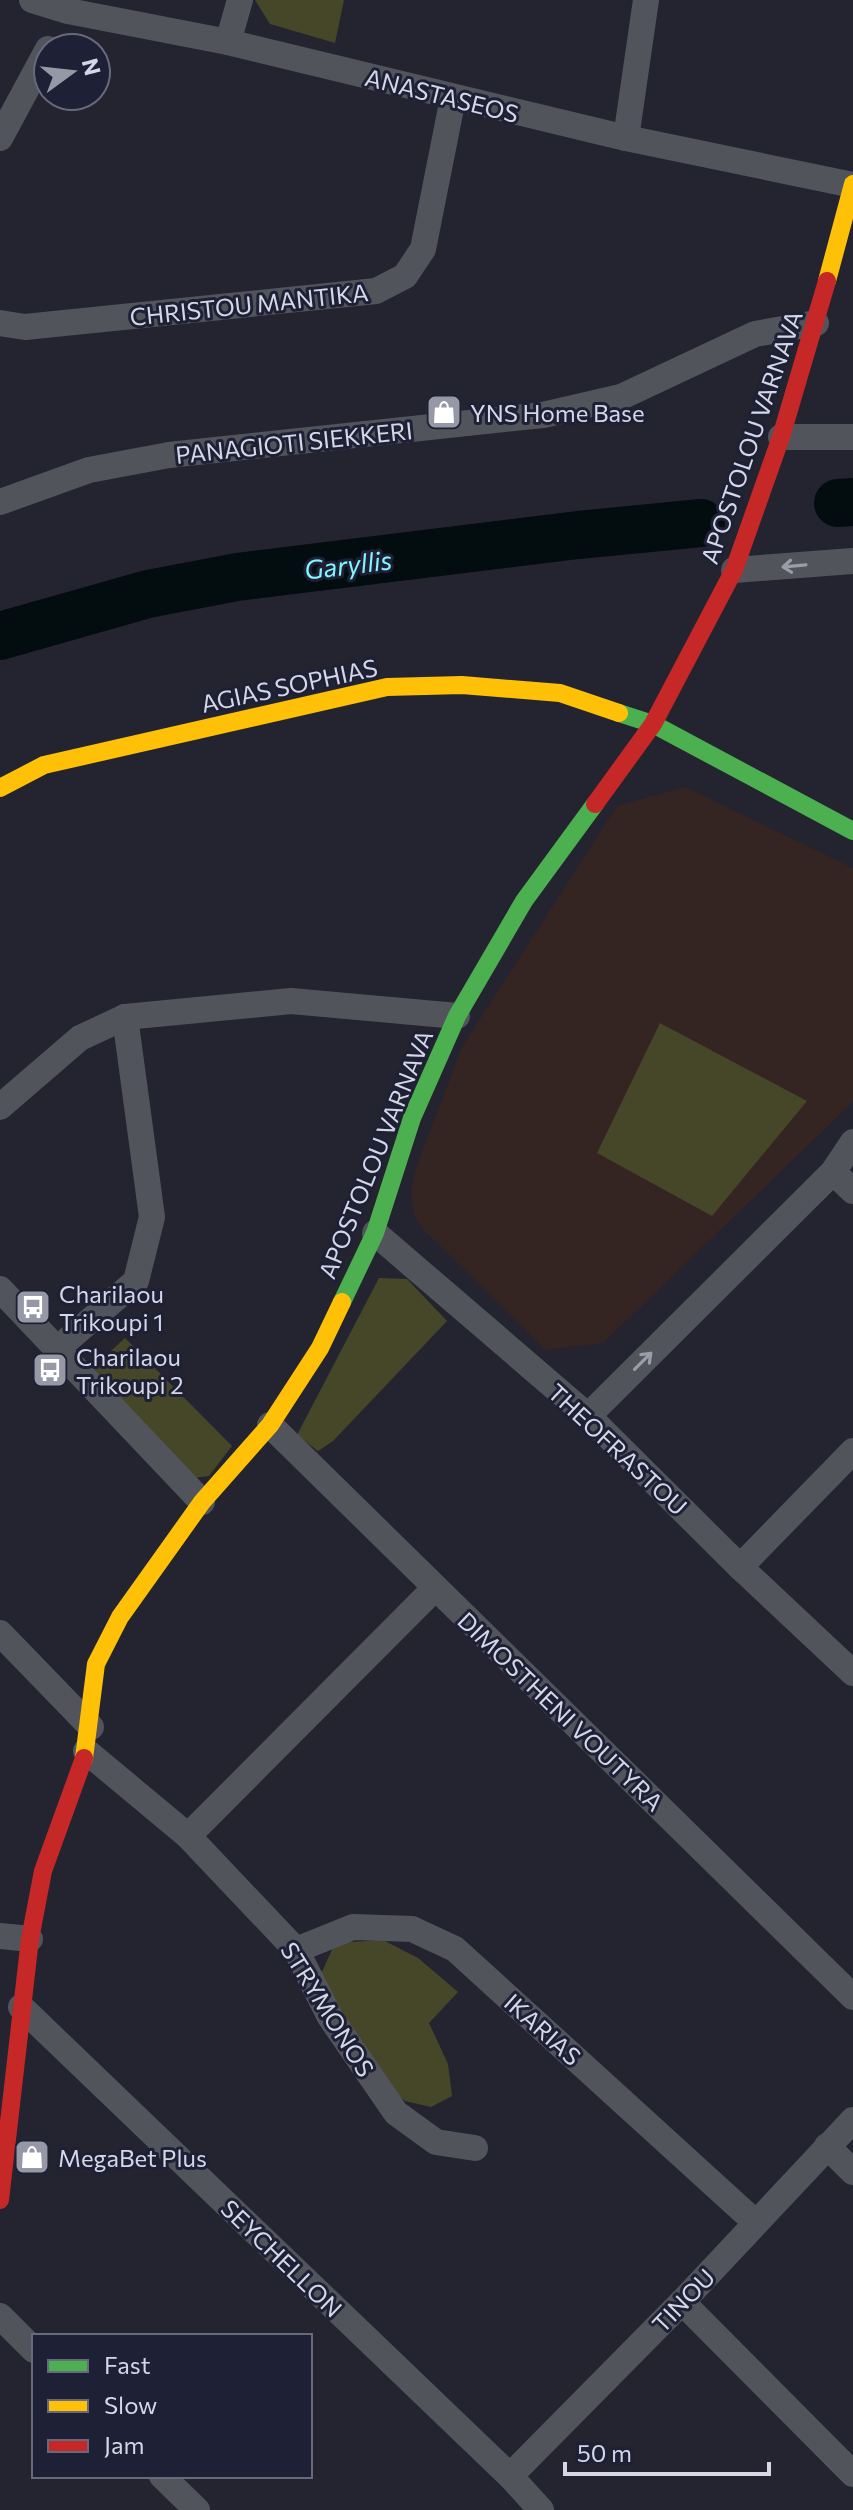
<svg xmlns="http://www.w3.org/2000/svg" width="853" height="2510" font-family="Commissioner,sans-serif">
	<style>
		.education { fill: #342422 }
		.green { fill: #454728 }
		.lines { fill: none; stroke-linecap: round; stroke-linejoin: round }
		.river { stroke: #030d10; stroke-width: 48 }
		.street { stroke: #52545c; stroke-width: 26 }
		.fast { stroke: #4caf50; stroke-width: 18 }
		.slow { stroke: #ffc107; stroke-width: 18 }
		.jam { stroke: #c62828; stroke-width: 18 }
		.oneway { stroke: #9a9ca8 }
		.labels { text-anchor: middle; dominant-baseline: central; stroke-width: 6; stroke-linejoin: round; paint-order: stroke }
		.street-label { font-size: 24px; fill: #d5d7e6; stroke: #1e2036 }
		.poi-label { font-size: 24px; fill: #d5d7e6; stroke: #1e2036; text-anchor: start }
		.water-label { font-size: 26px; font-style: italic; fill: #84f5ff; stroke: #1e2036 }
	</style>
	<rect width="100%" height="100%" fill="#242430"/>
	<polygon class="education" points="685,787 853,868 853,1102 603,1343 545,1350 424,1230 415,1217 411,1192 416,1168 462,1047 617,806"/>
	<g class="green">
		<polygon points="255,0 344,0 335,43 270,24"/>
		<polygon points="660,1023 807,1101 712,1216 597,1153"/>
		<polygon points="379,1278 407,1279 447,1321 333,1441 318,1451 297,1435"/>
		<polygon points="125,1338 232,1446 209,1476 193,1478 91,1369"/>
		<polygon points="383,1940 418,1958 458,1992 429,2023 448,2064 452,2096 431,2107 405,2101 386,2085 334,2010 321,1974 335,1943"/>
	</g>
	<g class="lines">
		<g class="river">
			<polyline points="838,503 853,502"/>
			<polyline points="0,636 148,594 237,577 578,535 701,523"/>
		</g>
		<g class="street">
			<polyline points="32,0 68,11 228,42 626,138 853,185"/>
			<polyline points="228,42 240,0"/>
			<polyline points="0,138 48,49"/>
			<polyline points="626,138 646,0"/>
			<polyline points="0,323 25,327 376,291 405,276 423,249 453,98"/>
			<polyline points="781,437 853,437"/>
			<polyline points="0,502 89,470 169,455 543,415 621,397 755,334 816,323"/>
			<polyline points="734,570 853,561"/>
			<polyline points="0,1107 80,1038 125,1017 291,1001 457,1016"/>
			<polyline points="833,1172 853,1191"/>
			<polyline points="375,1233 588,1416 740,1567 853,1673"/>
			<polyline points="0,1289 202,1502"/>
			<polyline points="57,1349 136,1281 152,1217 125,1017"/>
			<polyline points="588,1416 833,1172 853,1142"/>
			<polyline points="270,1425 853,1997"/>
			<polyline points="740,1567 853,1451"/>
			<polyline points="0,1633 91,1727"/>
			<polyline points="86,1751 188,1836 296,1950 330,2017 396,2113 436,2142 475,2148"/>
			<polyline points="188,1836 435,1588"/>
			<polyline points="0,1936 30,1939"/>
			<polyline points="296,1950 353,1927 412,1929 455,1949 755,2222"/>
			<polyline points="21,2007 510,2476 541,2510"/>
			<polyline points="827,2146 853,2172"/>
			<polyline points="682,2302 853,2474"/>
			<polyline points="0,2316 34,2350"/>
			<polyline points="162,2476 197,2510"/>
			<polyline points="510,2476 682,2302 853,2120"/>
		</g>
		<g class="fast">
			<polyline points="619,713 653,724 853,831"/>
			<polyline points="342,1302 375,1233 412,1118 457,1016 524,901 595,804"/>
		</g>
		<g class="slow">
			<polyline points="827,281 853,184"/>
			<polyline points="0,788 44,765 387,687 462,685 560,693 619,713"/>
			<polyline points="84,1758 96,1664 120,1617 202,1502 270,1425 320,1348 342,1302"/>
		</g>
		<g class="jam">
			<polyline points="595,804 653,724 734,570 781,437 827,281"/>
			<polyline points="0,2200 30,1939 43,1871 84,1758"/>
		</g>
	</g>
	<defs><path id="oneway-shaft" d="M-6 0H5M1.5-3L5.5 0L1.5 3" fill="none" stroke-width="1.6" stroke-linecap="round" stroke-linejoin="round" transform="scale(2)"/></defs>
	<g class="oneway">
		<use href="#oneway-shaft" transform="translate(794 566) rotate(175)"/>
		<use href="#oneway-shaft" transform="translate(643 1361) rotate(-45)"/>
	</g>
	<defs>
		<symbol id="shop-square" viewBox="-11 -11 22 22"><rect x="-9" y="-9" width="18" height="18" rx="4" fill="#9798a6" stroke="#1e2036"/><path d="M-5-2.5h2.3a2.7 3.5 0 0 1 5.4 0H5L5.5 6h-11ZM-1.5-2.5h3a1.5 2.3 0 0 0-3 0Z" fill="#fff"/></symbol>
		<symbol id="bus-square" viewBox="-11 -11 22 22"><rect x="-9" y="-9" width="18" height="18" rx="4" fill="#9798a6" stroke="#1e2036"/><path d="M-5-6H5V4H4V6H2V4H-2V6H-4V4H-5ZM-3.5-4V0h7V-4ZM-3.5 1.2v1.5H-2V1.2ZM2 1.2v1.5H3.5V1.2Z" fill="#fff"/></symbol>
	</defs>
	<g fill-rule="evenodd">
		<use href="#shop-square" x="424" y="392" width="40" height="40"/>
		<use href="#bus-square" x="13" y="1287" width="40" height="40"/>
		<use href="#bus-square" x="30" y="1350" width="40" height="40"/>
		<use href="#shop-square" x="12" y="2137" width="40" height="40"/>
	</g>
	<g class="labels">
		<g class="street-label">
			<text transform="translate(442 95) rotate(14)">ANASTASEOS</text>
			<text transform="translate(249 304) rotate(-6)">CHRISTOU MANTIKA</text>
			<text transform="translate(751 437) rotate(-71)">APOSTOLOU VARNAVA</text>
			<text transform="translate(294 442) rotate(-6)">PANAGIOTI SIEKKERI</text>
			<text transform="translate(289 685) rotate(-12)">AGIAS SOPHIAS</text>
			<text transform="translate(375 1154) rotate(-68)">APOSTOLOU VARNAVA</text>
			<text transform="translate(618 1449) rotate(43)">THEOFRASTOU</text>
			<text transform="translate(561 1711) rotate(44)">DIMOSTHENI VOUTYRA</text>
			<text transform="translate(328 2009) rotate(58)">STRYMONOS</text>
			<text transform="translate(543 2029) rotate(42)">IKARIAS</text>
			<text transform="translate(282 2258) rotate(44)">SEYCHELLON</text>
			<text transform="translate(683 2300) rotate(-46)">TINOU</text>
		</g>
		<g class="poi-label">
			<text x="470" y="412">YNS Home Base</text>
			<text x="59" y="1293">Charilaou<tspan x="59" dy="28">Trikoupi 1</tspan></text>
			<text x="76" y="1356">Charilaou<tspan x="76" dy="28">Trikoupi 2</tspan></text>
			<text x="58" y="2157">MegaBet Plus</text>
		</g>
		<g class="water-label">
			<text transform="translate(348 564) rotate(-7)">Garyllis</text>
		</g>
	</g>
	<rect x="32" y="2334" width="280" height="144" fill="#1e2036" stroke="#67697c" stroke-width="2"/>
	<rect x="48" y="2360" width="40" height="12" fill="#4caf50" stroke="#67697c" stroke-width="2"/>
	<text x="104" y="2374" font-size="24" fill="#d5d7e6">Fast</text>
	<rect x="48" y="2400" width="40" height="12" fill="#ffc107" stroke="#67697c" stroke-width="2"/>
	<text x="104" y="2414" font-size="24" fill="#d5d7e6">Slow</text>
	<rect x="48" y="2440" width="40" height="12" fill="#c62828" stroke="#67697c" stroke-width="2"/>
	<text x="104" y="2454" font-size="24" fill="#d5d7e6">Jam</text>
	<g transform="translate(72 72) rotate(75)"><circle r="38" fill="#1e2036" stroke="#67697c" stroke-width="2"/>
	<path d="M0-6L14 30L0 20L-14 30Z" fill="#9798a6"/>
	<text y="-12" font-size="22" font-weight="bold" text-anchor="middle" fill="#d5d7e6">N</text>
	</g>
	<path d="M565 2462v12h204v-12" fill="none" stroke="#d5d7e6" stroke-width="4"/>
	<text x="577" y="2462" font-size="24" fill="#d5d7e6" stroke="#1e2036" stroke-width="6" paint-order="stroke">50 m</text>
</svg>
